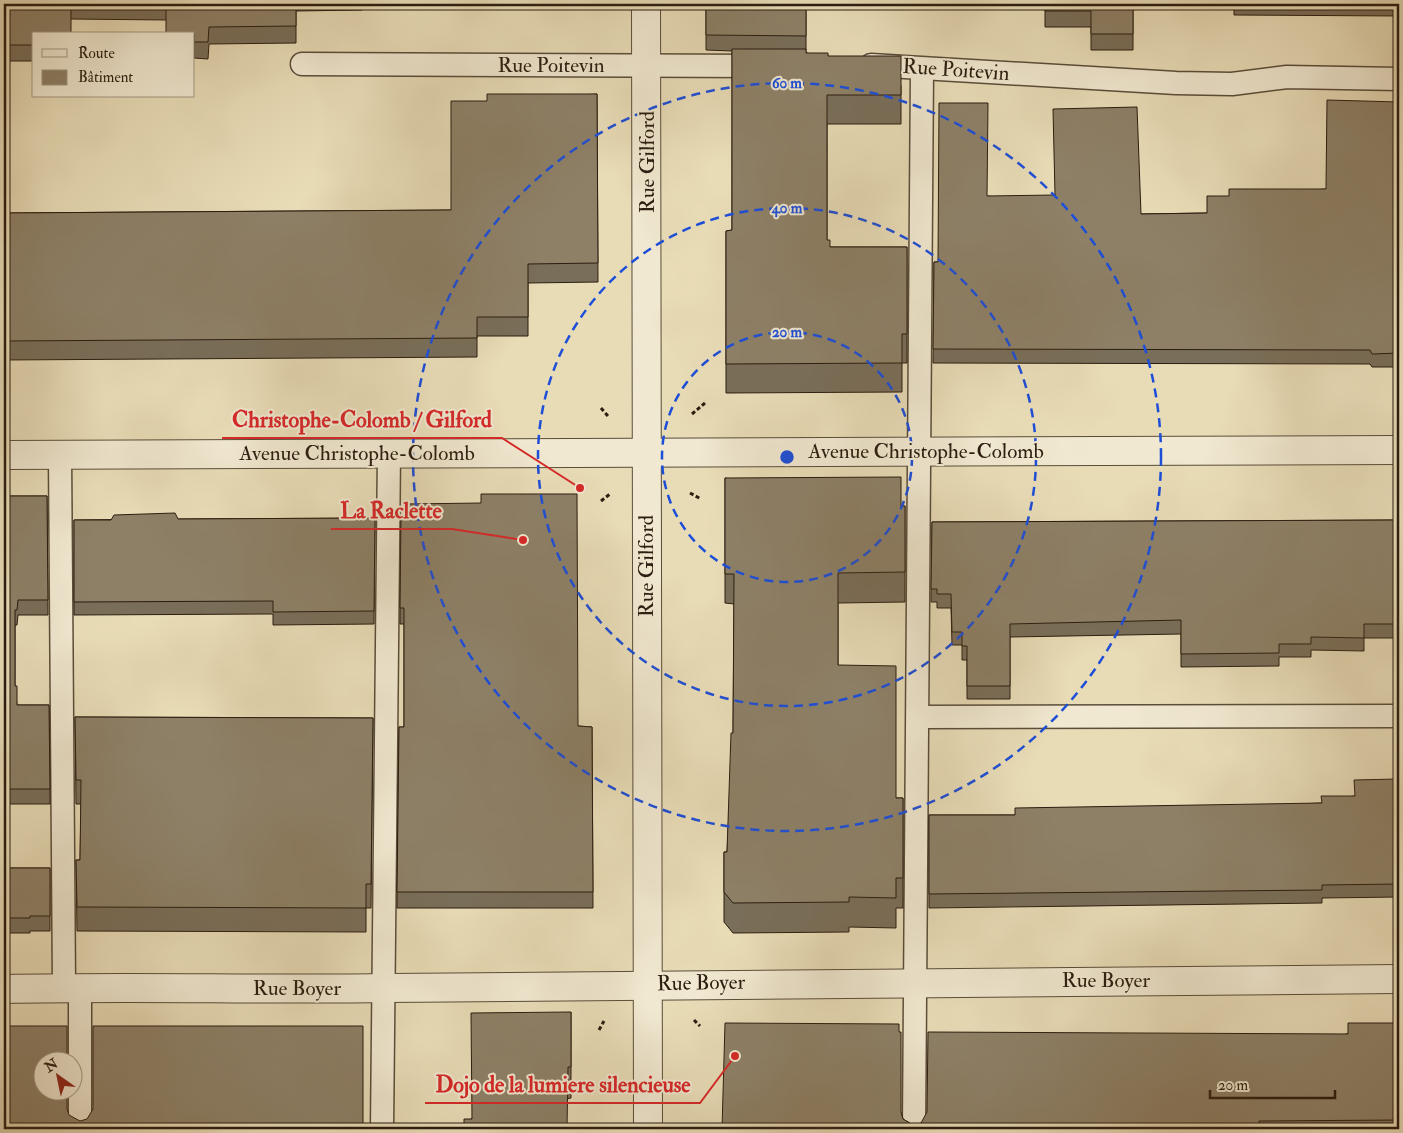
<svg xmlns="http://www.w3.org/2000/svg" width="1403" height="1133" font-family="'IM FELL Double Pica',serif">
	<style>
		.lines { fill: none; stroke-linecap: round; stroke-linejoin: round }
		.service-casing { stroke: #5a4d3a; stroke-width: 25 }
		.minor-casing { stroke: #5a4d3a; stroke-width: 30 }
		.path { stroke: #2b1d10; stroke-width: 3; stroke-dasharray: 4 2.5; stroke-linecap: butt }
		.service { stroke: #f0e8d0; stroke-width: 22 }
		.minor { stroke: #f0e8d0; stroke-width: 28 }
		.wall { fill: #796e59; stroke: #2b1d10 }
		.building { fill: #8d8067; stroke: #2b1d10 }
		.ring { fill: none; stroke: #1d4ed8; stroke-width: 2.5; stroke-dasharray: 9 6 }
		.labels { text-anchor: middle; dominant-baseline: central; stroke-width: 4; stroke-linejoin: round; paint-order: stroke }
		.street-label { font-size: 21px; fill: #2b1d10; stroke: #f0e8d0 }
		.centre { fill: #1d4ed8; stroke: #f0e8d0; stroke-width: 2.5 }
		.ring-label { font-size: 15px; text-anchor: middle; font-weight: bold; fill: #1d4ed8; stroke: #f0e8d0; stroke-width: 4; stroke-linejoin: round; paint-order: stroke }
		.leader { fill: none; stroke: #d62828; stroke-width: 2 }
		.callout-dot { fill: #d62828; stroke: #f0e8d0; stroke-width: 2 }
		.callout-label { font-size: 22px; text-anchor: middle; font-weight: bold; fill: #d62828; stroke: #f0e8d0; stroke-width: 4; stroke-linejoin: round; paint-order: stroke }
	</style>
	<rect width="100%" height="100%" fill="#e8dcb7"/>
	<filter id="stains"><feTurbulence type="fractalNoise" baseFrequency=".004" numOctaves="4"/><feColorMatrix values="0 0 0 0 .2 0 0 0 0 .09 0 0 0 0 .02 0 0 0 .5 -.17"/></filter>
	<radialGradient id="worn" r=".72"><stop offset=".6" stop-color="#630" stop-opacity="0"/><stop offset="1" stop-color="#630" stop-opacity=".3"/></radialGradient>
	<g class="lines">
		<defs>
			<g id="service">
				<polyline points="302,64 762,66"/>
				<polyline points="871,65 1176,83 1232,84 1287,77 1399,79"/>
				<polyline points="60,454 64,987"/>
				<polyline points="918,717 1399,716"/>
				<polyline points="80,987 80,1129"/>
				<polyline points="382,1129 389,452"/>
				<polyline points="914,1129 922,69"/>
			</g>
			<g id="minor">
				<polyline points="646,4 648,1129"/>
				<polyline points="4,455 1399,450"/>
				<path d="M 4,989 C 132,986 261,990 389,988 C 726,984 1063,980 1399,979"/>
			</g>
		</defs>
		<use href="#service" class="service-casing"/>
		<use href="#minor" class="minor-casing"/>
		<g class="path">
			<polyline points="601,408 608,416"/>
			<polyline points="692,414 705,403"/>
			<polyline points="690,493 701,499"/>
			<polyline points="601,501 610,494"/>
			<polyline points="694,1020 700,1026"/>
			<polyline points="599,1030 604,1021"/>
		</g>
		<use href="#service" class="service"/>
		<use href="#minor" class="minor"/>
	</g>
	<g class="wall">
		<polygon points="4,4 362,4 362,10 296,11 296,43 209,44 208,59 194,58 194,34 166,20 71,19 34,34 34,61 4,61"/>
		<polygon points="706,4 806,4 806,53 828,56 901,85 901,124 827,124 827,240 830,247 907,247 907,363 902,363 902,392 726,393 726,231 732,230 732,51 706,50"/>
		<polygon points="1045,4 1133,4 1133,50 1091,50 1091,27 1045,27"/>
		<polygon points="1234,4 1399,4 1399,16 1234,15"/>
		<polygon points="597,94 598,282 528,283 528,336 477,336 477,357 4,360 4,213 451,210 487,101"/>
		<polygon points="1399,102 1399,367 1372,367 1370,364 933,363 934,262 938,262 988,196 1141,214 1207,213 1229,196 1326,189"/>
		<polygon points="725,478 901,506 905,506 905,602 838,603 838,665 896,798 903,798 903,908 896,908 896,928 849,927 849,932 733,933 724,922 724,852 727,852 733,733 734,604 725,603"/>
		<polygon points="4,496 47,496 48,615 18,615 17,625 15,625 15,686 17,705 49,705 50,804 7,804 6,868 50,868 50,931 30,931 30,933 4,933"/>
		<polygon points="401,515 578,726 592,727 593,908 397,908 399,727 404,727 404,624 400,624"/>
		<polygon points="375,518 374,624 273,625 273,614 74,615 74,520 178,519"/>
		<polygon points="1399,520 1399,638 1364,638 1364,651 1311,650 1311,657 1279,657 1279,666 1181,667 1181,634 1010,637 1010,699 967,699 967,660 962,660 962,645 952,645 951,608 937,608 937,602 931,602 932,522"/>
		<polygon points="75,717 373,718 371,908 366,908 366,932 77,931 76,860 80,860 81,804 76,804"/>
		<polygon points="1399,795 1399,897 1322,898 1322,903 929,908 929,815 1015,815 1322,803 1354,796"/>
		<polygon points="571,1012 571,1098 471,1119"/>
		<polygon points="1399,1023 1399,1129 722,1129 901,1112 903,1119 913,1125"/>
	</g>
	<g class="building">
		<polygon points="4,4 71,4 71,34 34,34 34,45 4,45"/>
		<polygon points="156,4 296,4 296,26 209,27 208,42 194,42 194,34 166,34 166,4"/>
		<polygon points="706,4 806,4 806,36 706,35"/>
		<polygon points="1045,4 1133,4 1133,34 1091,34 1091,11 1045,11"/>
		<polygon points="732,49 806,49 806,53 828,53 828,56 901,56 901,95 827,95 827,240 830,240 830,247 907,247 907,334 902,334 902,363 726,364 726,231 732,230"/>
		<polygon points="487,94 597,94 598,263 528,264 528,317 477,317 477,338 4,341 4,213 451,210 451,101 487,101"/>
		<polygon points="1327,100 1399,102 1399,353 1372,354 1370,350 933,349 934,262 938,262 939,103 988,103 987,196 1055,195 1053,109 1137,107 1141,214 1207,213 1207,196 1229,196 1229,189 1326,189"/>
		<polygon points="901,477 901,506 905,506 905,572 838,573 838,665 896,666 896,798 903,798 903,878 896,878 896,898 849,897 849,902 733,903 724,892 724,852 727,852 731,733 733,733 734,574 725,574 725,478"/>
		<polygon points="481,494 577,494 578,726 592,727 593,892 397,892 399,727 404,727 404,608 400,608 401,515 405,515 405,504 481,503"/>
		<polygon points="4,496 47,496 48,600 18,600 17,610 15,610 15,686 17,686 17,705 49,705 50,789 7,789 6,868 50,868 50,916 30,916 30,918 4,918"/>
		<polygon points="175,513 178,519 375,518 374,611 273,612 273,601 74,602 74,520 111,520 114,515"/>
		<polygon points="1399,520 1399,624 1364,624 1364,638 1311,637 1311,644 1279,644 1279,653 1181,654 1181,620 1010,624 1010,686 967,686 967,646 962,646 962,632 952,632 951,594 937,594 937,589 931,589 932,522"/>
		<polygon points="75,717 373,718 371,884 366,884 366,908 77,907 76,860 80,860 81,780 76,780"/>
		<polygon points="1397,779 1397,795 1399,795 1399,884 1322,885 1322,890 929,894 929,815 1015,815 1015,808 1322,803 1321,796 1355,796 1354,780"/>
		<polygon points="571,1012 571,1067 568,1067 567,1129 464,1129 464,1119 472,1119 471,1013"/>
		<polygon points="725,1023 899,1024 899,1032 901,1032 901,1112 903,1119 913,1125 921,1123 927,1112 928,1032 1348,1034 1348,1023 1399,1023 1399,1120 1259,1121 1259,1129 722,1129"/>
		<polygon points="4,1026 67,1026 67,1060 42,1060 42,1090 67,1090 67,1109 69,1115 80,1121 87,1119 93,1109 93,1026 363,1026 363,1129 4,1129"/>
	</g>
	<g class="ring">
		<circle cx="787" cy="457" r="125"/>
		<circle cx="787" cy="457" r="249"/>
		<circle cx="787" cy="457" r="374"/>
	</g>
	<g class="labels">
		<g class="street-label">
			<text x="551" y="65">Rue Poitevin</text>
			<text transform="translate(956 70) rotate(4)">Rue Poitevin</text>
			<text transform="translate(647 162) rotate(-90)">Rue Gilford</text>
			<text x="926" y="451">Avenue Christophe-Colomb</text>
			<text x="357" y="453">Avenue Christophe-Colomb</text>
			<text transform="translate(646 566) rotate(-90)">Rue Gilford</text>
			<text x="1106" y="980">Rue Boyer</text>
			<text transform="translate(701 983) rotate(-1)">Rue Boyer</text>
			<text x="297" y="988">Rue Boyer</text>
		</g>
	</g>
	<circle cx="787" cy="457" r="8" class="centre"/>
	<g class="ring-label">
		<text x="787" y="88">60 m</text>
		<text x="787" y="213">40 m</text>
		<text x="787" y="337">20 m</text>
	</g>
	<path class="leader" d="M580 488L502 438H222M523 540L452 529H331M735 1056L700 1103H425"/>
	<g class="callout-dot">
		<circle cx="580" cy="488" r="5"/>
		<circle cx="523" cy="540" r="5"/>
		<circle cx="735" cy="1056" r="5"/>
	</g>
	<g class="callout-label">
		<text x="362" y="427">Christophe-Colomb / Gilford</text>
		<text x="391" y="518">La Raclette</text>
		<text x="563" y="1092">Dojo de la lumiere silencieuse</text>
	</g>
	<rect width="1403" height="1133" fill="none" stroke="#e8dcb7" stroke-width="20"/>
	<rect x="5" y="5" width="1393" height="1123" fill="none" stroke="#2b1d10" stroke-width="2.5"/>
	<rect x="10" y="10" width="1383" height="1113" fill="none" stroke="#2b1d10"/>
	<rect x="32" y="32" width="162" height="65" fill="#f0e8d0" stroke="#a19783"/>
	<rect x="42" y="49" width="25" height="8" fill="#f0e8d0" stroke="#a19783"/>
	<text x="78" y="58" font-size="15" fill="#2b1d10">Route</text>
	<rect x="42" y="70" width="25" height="15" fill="#8d8067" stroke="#a19783"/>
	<text x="78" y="82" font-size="15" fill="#2b1d10">Bâtiment</text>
	<g transform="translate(58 1076) rotate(327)"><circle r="24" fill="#f0e8d0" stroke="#a19783"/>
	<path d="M0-4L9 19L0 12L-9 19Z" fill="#8f2418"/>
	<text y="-8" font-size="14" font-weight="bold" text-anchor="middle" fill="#2b1d10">N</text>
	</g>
	<path d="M1210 1090v8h125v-8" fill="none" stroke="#2b1d10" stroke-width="2.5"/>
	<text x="1218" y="1090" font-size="15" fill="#2b1d10" stroke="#f0e8d0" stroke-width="4" paint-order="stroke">20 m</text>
	<rect width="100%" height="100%" filter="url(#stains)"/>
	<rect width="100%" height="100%" fill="url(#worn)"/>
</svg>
